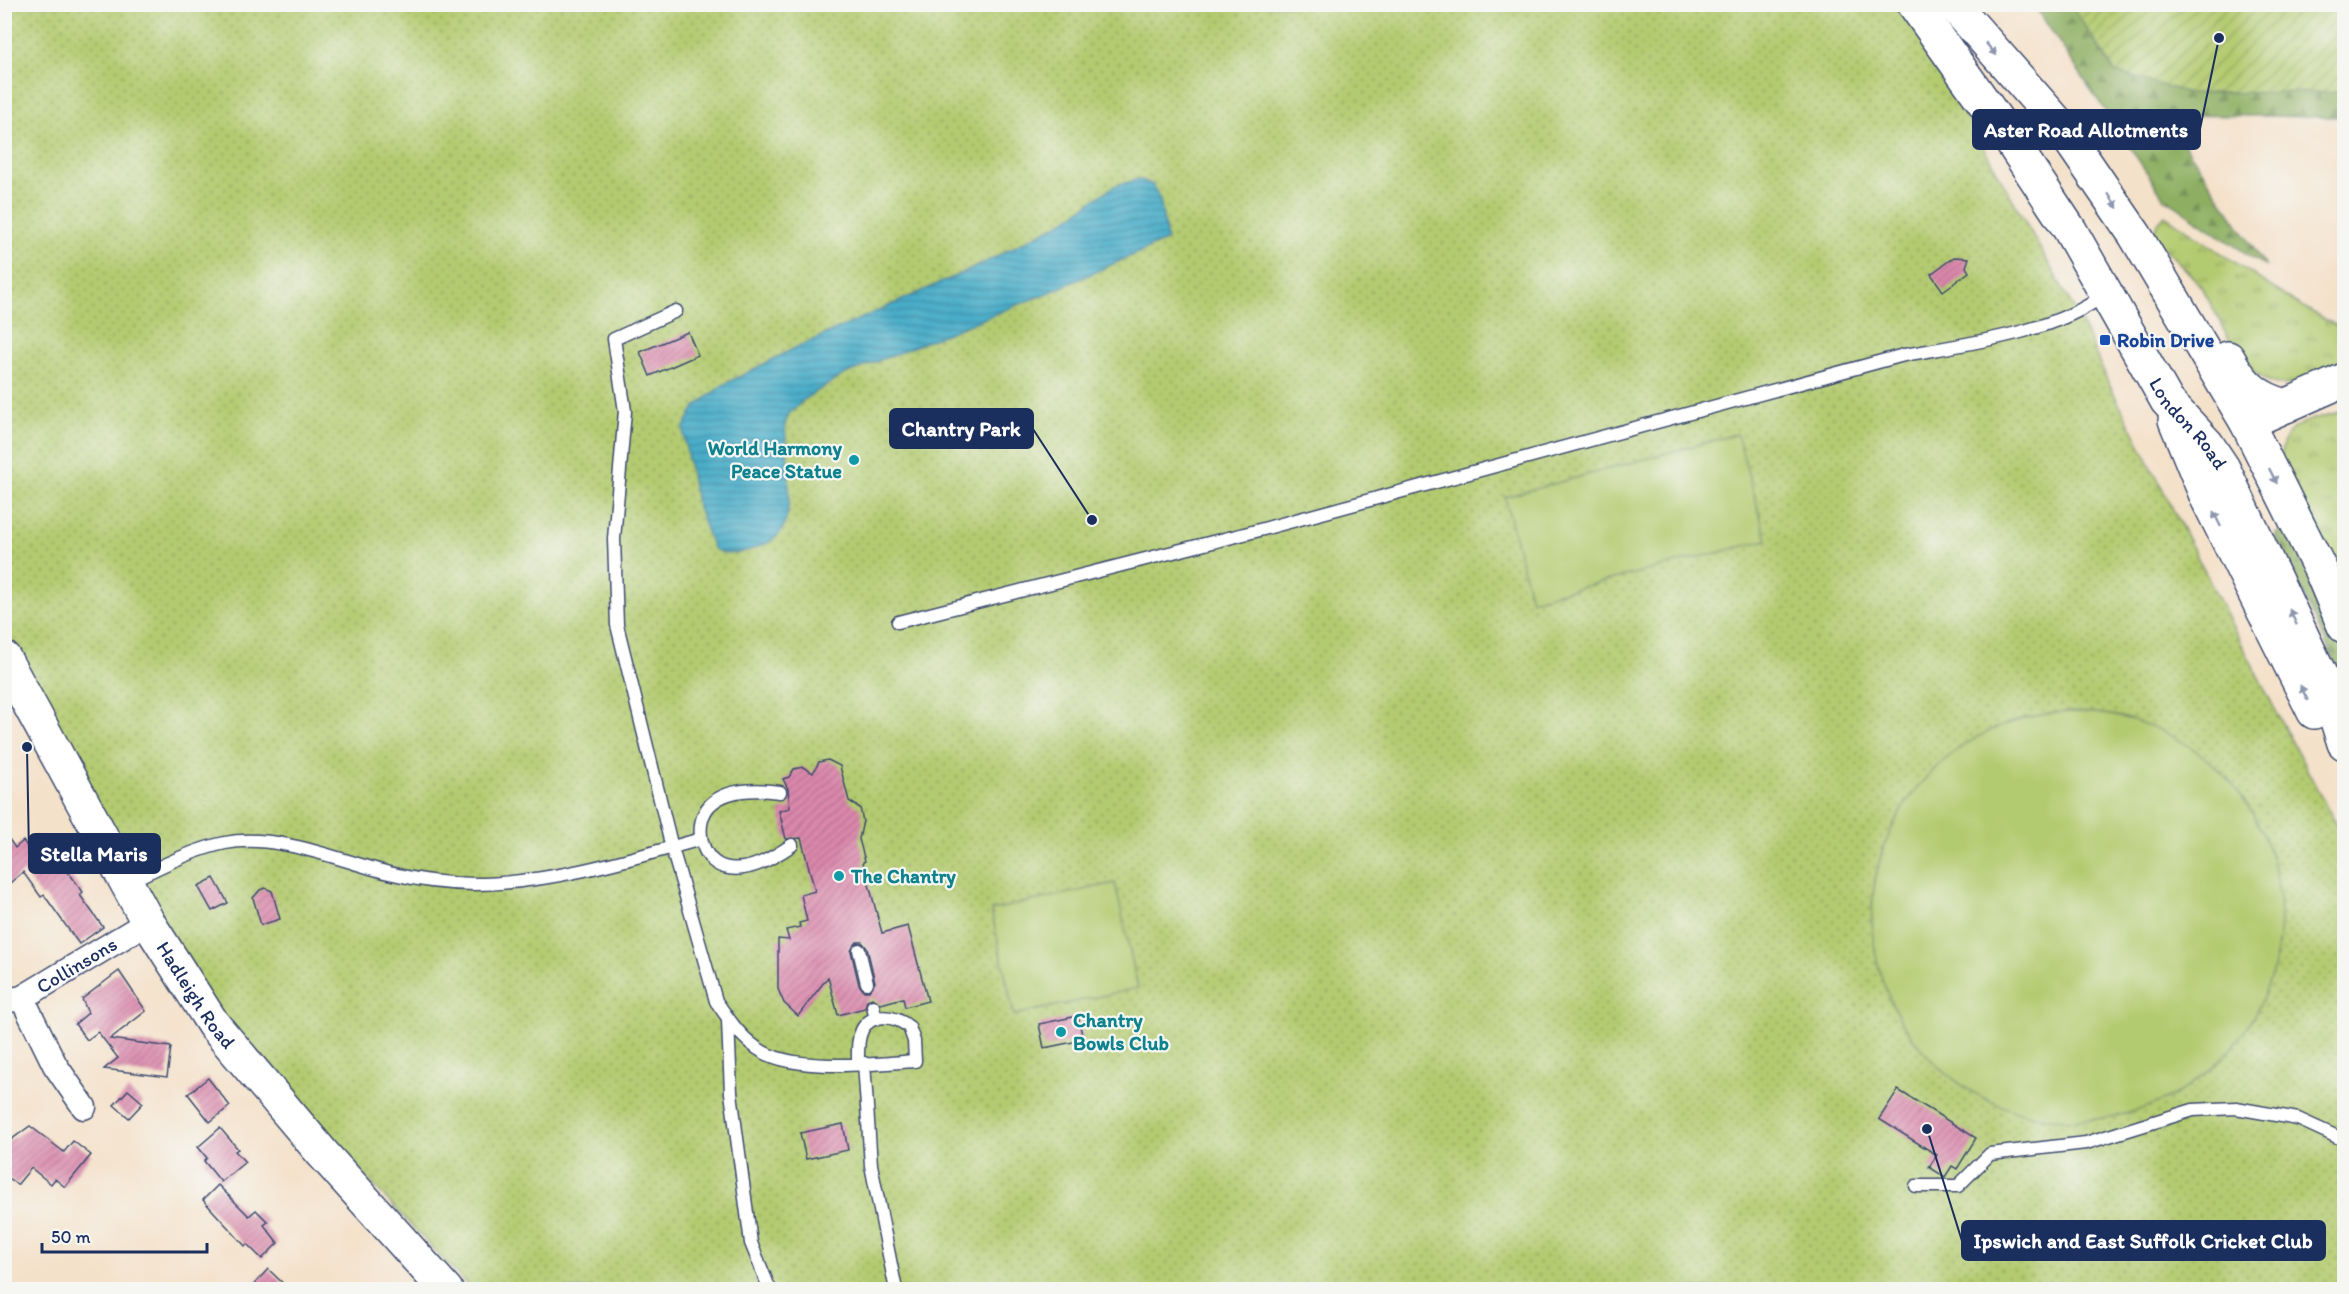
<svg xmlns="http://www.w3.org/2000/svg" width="2349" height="1294" font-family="Itim,sans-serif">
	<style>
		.grass { fill: url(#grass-tufts); stroke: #677d67; stroke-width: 1.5 }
		.forest { fill: url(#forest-firs); stroke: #546f60; stroke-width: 1.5 }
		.park { fill: url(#park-dots); stroke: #677d67; stroke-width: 1.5 }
		.garden { fill: url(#garden-furrows); stroke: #677d67; stroke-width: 1.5 }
		.pitch { fill: #b3cb70; stroke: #677d67; stroke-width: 1.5 }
		.water { fill: url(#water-rules); stroke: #326e93; stroke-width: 1.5 }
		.building { fill: url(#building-hatch); fill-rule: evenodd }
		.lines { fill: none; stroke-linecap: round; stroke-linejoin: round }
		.lane-casing { stroke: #3c4a6e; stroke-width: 15 }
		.street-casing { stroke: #3c4a6e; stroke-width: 27 }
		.secondary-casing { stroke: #3c4a6e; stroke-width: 36 }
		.primary-casing { stroke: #3c4a6e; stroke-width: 36 }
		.lane { stroke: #fff; stroke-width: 12 }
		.street { stroke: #fff; stroke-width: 24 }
		.secondary { stroke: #fff; stroke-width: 33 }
		.primary { stroke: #fff; stroke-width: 33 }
		.oneway { fill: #8d97ae }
		.transit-dot { fill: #1a4fb4; stroke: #f6f6f2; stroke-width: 2 }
		.culture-dot { fill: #0f9aa8; stroke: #f6f6f2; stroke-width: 2 }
		.labels { text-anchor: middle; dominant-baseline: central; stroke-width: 4.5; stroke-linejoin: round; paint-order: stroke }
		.transit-label { font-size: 20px; font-weight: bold; fill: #164399; stroke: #f6f6f2; text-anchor: start }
		.street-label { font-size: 20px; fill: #1b2f5e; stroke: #f6f6f2 }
		.culture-label { font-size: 20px; font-weight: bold; fill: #0d838f; stroke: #f6f6f2; text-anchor: start }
		.leader { fill: none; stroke: #1b2f5e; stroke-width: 2 }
		.callout-dot { fill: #1b2f5e; stroke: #f6f6f2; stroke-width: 2 }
		.callout { fill: #1b2f5e; stroke: #1b2f5e; stroke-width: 2 }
		.callout-label { font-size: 21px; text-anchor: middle; font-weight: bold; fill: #fff }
	</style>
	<defs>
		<pattern id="grass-tufts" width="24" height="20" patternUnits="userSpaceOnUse" patternTransform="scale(1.5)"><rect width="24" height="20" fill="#b3cb70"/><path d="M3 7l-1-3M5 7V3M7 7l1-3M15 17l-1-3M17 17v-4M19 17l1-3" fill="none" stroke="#91a55f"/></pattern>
		<pattern id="forest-firs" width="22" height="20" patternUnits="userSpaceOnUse" patternTransform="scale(1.5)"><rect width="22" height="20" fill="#8eaf62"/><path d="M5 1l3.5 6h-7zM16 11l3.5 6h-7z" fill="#738f54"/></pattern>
		<pattern id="park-dots" width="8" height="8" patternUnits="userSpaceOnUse" patternTransform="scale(1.5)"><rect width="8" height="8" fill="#b3cb70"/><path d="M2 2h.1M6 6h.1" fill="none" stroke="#91a55f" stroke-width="1.8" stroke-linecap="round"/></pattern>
		<pattern id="garden-furrows" width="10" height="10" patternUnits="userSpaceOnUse" patternTransform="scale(1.5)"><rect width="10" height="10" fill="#b3cb70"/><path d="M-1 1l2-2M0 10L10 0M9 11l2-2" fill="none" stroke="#91a55f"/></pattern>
		<pattern id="water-rules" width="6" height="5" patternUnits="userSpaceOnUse" patternTransform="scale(1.5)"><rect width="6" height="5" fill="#49adc8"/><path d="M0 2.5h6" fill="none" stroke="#3c8da6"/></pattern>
		<pattern id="building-hatch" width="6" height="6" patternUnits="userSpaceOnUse" patternTransform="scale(1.5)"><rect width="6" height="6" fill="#db88ab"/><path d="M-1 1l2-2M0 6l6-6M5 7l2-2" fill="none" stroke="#b1708e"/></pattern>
	</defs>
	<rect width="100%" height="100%" fill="#f6f6f2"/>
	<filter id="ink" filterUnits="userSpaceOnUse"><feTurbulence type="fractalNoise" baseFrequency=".0167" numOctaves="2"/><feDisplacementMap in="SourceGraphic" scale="12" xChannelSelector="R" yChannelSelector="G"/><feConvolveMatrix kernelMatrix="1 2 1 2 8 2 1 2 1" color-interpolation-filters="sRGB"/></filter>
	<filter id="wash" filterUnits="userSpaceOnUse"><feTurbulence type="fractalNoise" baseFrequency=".008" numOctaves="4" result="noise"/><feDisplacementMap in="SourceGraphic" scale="24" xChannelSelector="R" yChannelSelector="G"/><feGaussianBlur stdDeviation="1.35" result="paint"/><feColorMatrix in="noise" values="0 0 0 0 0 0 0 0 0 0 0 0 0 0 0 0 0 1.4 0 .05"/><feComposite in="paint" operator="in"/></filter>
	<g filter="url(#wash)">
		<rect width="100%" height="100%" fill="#f4e1c9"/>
		<g class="grass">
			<path d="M 2165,215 L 2289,299 L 2344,330 L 2344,364 C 2328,371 2310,380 2293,384 C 2243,393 2222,318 2201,287 C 2188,269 2168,253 2153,237 L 2155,228 Z"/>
			<path d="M 2344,411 L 2344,596 L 2282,458 C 2279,421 2316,419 2344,411 Z"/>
		</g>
		<g class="forest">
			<polygon points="2034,5 2089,5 2344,82 2344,117 2165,115 2266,267 2164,198"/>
			<polygon points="2293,525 2344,631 2344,682 2275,534"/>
		</g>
		<polygon class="park" points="4,5 1903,5 2080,319 2108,382 2282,723 2344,839 2344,1289 471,1289 272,1077 213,1024 5,658"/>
		<polygon class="garden" points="2071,5 2344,5 2344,92 2189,93 2115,72"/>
		<g class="pitch">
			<polygon points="1737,434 1767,540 1531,600 1505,497"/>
			<circle cx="2076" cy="916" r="204"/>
			<polygon points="1115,883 1138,988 1014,1015 991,910"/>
		</g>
		<path class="water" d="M 1139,179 L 1153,185 L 1160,200 L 1167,240 L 1050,292 L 843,375 L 806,398 L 788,415 L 785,425 C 786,452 795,504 783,528 C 776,541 762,546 749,550 C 736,554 724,556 713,548 L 696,502 L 684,437 L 684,427 L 695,407 L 723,385 L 795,348 L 976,267 L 1064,221 L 1114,186 Z"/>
		<g id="blocks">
			<g class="building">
				<polygon points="1954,257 1969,258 1966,267 1969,272 1943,291 1931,274"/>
				<polygon points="688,332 698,355 650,376 640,352"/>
				<path d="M 828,760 L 840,766 L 849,801 L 860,808 L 863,821 L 859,839 L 865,861 L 863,862 L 882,933 L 908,926 L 928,1001 L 905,1007 L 903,998 L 881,1004 L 872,998 L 867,1000 L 865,1008 L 838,1015 L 828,977 L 798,1016 L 784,1003 L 778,989 L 778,939 L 789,940 L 786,930 L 800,927 L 799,923 L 807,921 L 801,895 L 815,891 L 801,838 L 786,839 L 779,811 L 790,808 L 788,789 L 783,779 L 789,777 L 794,769 L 803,767 L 813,773 L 819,762 ZM 857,942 L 862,942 L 867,948 L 875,982 L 869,991 L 864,991 L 859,985 L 851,951 Z"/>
				<polygon points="4,832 15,848 23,841 27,846 38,836 72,877 83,892 80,895 103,927 79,944 44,895 41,897 23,872 4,888"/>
				<polygon points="214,878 228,903 212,911 198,886"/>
				<polygon points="265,888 272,891 280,919 261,925 253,898 260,890"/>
				<polygon points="119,971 146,1011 110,1039 171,1047 167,1077 104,1069 118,1058 98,1032 87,1040 75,1024 88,1013 82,999"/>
				<polygon points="1078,1016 1083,1040 1044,1048 1039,1024"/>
				<polygon points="208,1078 230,1106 210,1122 188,1094"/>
				<polygon points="128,1090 143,1103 129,1118 114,1105"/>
				<polygon points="1898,1090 1976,1138 1957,1169 1952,1166 1945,1177 1929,1167 1937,1155 1879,1119"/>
				<polygon points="843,1124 848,1150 806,1159 800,1133"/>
				<polygon points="30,1126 64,1152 73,1141 91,1155 65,1187 55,1179 51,1184 31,1168 17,1185 4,1174 4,1145"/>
				<polygon points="220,1128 238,1149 235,1151 245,1162 221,1182 204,1161 207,1158 198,1147"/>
				<polygon points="218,1185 249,1216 256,1210 268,1222 264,1225 278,1243 262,1259 247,1244 245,1246 203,1200"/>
				<polygon points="268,1269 290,1290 249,1290"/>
			</g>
		</g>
	</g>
	<g filter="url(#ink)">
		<use href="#blocks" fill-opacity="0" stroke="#3c4a6e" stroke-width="1.5"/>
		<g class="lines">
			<defs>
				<g id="lane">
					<path d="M 676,311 L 614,339 L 625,411 L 614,539 L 617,625 L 672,848 L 716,1001 C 729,1020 742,1040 763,1052 C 799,1072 874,1064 915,1061 L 914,1041 L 909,1027 C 896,1016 872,1011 862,1030 C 857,1040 858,1052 858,1063"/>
					<path d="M 898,622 L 1252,532 L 1904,355 C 1966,344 2054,333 2104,295"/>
					<path d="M 780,792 C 758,789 727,788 710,805 C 693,823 700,860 724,867 C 748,874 774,857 792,845"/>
					<path d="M 128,882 C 158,868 191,850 225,843 C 278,833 338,860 389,873 C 417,880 446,884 474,884 C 548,884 631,859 701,839"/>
					<polyline points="859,950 867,983"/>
					<polyline points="873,1006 876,1019"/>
					<polyline points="728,1020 731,1093 751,1243 770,1290"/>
					<polyline points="864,1063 871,1165 896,1290"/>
					<polyline points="1916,1186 1958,1186 1990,1154 2086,1143 2193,1110 2236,1108 2298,1119 2344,1140"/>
				</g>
				<g id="street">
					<polyline points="22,998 55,1065 84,1107"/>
					<path id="s1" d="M 4,1001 L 22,998 L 148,922"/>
				</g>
				<g id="secondary">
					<polyline points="2247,423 2344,380"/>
					<path id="s2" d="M 4,658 L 148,922 L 213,1024 L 323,1154 L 446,1290"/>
				</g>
				<g id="primary">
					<path id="s3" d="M 1914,4 L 2005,132 L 2070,230 L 2167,401 L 2207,444 L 2223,468 L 2327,689 L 2344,743"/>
					<polyline points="1953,4 2061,127 2135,235 2247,423 2321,571 2344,626"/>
					<path d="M 2228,358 C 2243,385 2256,398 2286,406"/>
					<polyline points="2175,420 2207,498 2314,712"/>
				</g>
			</defs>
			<use href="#lane" class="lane-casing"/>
			<use href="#street" class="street-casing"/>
			<use href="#secondary" class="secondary-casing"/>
			<use href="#primary" class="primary-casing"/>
			<use href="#lane" class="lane"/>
			<use href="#street" class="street"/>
			<use href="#secondary" class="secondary"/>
			<use href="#primary" class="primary"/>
		</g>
		<defs><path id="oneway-solid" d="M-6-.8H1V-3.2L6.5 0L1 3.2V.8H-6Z" transform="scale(1.5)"/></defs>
		<g class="oneway">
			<use href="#oneway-solid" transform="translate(1991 49) rotate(49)"/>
			<use href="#oneway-solid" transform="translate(2113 201) rotate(57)"/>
			<use href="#oneway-solid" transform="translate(2273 476) rotate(63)"/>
			<use href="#oneway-solid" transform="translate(2217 519) rotate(-116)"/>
			<use href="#oneway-solid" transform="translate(2293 617) rotate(-115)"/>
			<use href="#oneway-solid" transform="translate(2304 693) rotate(-117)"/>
		</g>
	</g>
	<rect class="transit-dot" x="2099" y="334" width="12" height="12" rx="3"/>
	<g class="culture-dot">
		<circle cx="854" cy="460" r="6"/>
		<circle cx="839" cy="876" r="6"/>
		<circle cx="1061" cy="1032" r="6"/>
	</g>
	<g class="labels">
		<g class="transit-label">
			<text x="2117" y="340">Robin Drive</text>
		</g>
		<g class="street-label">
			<text stroke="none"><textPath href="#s3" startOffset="502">London Road</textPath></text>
			<text stroke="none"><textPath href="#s1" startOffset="82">Collinsons</textPath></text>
			<text stroke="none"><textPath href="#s2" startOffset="388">Hadleigh Road</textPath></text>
		</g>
		<g class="culture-label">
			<text x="842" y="448" text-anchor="end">World Harmony<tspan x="842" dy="23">Peace Statue</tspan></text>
			<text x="851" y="876">The Chantry</text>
			<text x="1073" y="1020">Chantry<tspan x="1073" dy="23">Bowls Club</tspan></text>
		</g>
	</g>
	<path class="leader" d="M2219 38L2200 129M1092 520L1033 429M27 747L29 853M1927 1129L1962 1241"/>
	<g class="callout-dot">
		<circle cx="2219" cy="38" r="6"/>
		<circle cx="1092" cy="520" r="6"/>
		<circle cx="27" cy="747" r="6"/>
		<circle cx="1927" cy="1129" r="6"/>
	</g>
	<g class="callout">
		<rect x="1973" y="110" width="227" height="39" rx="6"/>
		<rect x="890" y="409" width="143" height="39" rx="6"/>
		<rect x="29" y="834" width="131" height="39" rx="6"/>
		<rect x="1962" y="1221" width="363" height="39" rx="6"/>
	</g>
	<g class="callout-label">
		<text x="2086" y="137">Aster Road Allotments</text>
		<text x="961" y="436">Chantry Park</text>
		<text x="94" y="861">Stella Maris</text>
		<text x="2143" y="1248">Ipswich and East Suffolk Cricket Club</text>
	</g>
	<rect width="2349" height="1294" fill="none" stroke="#f6f6f2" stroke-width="24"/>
	<path d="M42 1243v9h165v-9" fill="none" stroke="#1b2f5e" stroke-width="3"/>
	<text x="51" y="1243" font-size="18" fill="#1b2f5e" stroke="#f6f6f2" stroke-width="4.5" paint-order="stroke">50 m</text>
</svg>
